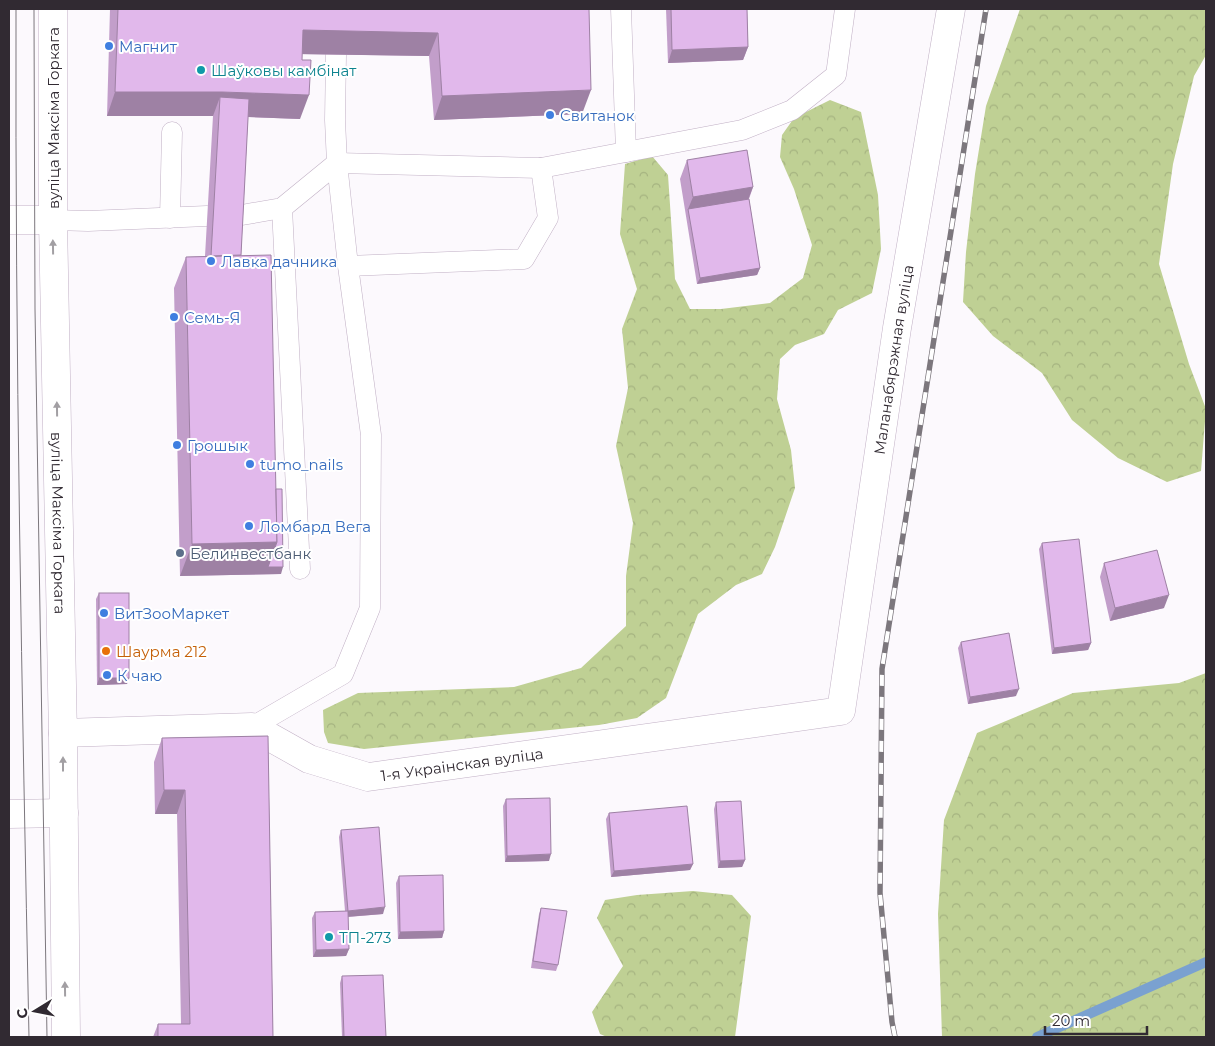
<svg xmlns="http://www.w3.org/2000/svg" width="1215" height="1046" font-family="Montserrat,sans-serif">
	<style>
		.forest { fill: url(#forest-crowns) }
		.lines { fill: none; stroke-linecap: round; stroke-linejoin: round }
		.stream { stroke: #7aa1d0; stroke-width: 10 }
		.service-casing { stroke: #c1b0c5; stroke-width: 21 }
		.minor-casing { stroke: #c1b0c5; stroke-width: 29 }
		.secondary-casing { stroke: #c1b0c5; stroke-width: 29 }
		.service { stroke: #fff; stroke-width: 20 }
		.minor { stroke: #fff; stroke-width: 28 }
		.secondary { stroke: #fff; stroke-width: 28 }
		.tram { stroke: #7c777d; stroke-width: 1 }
		.rail-casing { stroke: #7c777d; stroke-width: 5.5 }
		.rail { stroke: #fff; stroke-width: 4; stroke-dasharray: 11; stroke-linecap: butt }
		.wall { fill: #c29eca }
		.shaded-wall { fill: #9e81a4 }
		.building { fill: #e1b8eb; stroke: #9e81a4 }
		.oneway { fill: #a29fa3 }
		.shop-dot { fill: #3f7fe0; stroke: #fff; stroke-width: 2 }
		.culture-dot { fill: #0f9aa8; stroke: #fff; stroke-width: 2 }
		.service-dot { fill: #5c6f8a; stroke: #fff; stroke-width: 2 }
		.food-dot { fill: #e8710a; stroke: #fff; stroke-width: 2 }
		.labels { text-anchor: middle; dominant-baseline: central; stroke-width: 4; stroke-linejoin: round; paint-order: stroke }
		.shop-label { font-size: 15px; fill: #366cbe; stroke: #fff; text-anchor: start }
		.culture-label { font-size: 15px; fill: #0d838f; stroke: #fff; text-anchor: start }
		.street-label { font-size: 15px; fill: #312a32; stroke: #fff }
		.service-label { font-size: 15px; fill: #4e5e75; stroke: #fff; text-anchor: start }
		.food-label { font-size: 15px; fill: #c56008; stroke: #fff; text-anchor: start }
	</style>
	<defs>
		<pattern id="forest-crowns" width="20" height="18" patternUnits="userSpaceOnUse" patternTransform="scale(1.25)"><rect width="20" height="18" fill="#bfd094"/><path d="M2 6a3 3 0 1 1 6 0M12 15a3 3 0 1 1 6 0" fill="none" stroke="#a5b380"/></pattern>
	</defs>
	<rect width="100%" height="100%" fill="#fcf9fd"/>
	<g class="forest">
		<polygon points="1020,9 1206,9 1206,55 1194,76 1173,164 1159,264 1189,364 1206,409 1201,471 1167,482 1118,458 1072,420 1042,373 993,336 963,302 966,252 975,174 986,106"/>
		<polygon points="830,100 861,112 878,195 881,249 872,293 838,310 824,334 795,345 780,359 777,399 791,450 795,488 775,547 762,574 736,585 698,614 666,698 637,718 599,725 364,749 328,743 324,732 323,710 358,693 514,687 581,668 626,626 626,576 633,523 616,446 628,388 622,329 637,289 620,234 625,164 652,156 668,175 675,279 690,309 721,309 770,303 803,278 812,245 794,189 780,157 782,135 794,118"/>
		<polygon points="1206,673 1206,1037 942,1037 938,914 944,820 977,733 1073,693 1179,683"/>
		<polygon points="693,891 732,895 751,916 735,1037 607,1037 600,1034 592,1012 623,966 597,918 605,900 637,895"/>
	</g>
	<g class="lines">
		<polyline class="stream" points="1037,1037 1206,962"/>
		<defs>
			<g id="service">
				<polyline points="621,9 626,152"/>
				<polyline points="336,55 335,120 337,163 348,266 524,259 548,218 541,168"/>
				<polyline points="282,208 300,569"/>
				<polyline points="236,216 282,208 337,163 541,168 742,130 792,110 836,75 845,9"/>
				<polyline points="170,218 172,132"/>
				<polyline points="53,220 88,221 207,216"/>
				<polyline points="252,727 343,674 370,608 371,435 348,266"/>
			</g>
			<g id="minor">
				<polyline points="9,220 53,220"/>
				<path id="s1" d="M 63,733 L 252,727 L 309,759 L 368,777 L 841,711 L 897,328 L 951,9"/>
			</g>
			<g id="secondary">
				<path id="s2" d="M 53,9 L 53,220 L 63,737 L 66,1037"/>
				<polyline points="9,814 64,813"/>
			</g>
		</defs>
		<use href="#service" class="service-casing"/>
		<use href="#minor" class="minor-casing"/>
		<use href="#secondary" class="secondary-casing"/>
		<use href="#service" class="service"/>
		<use href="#minor" class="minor"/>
		<use href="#secondary" class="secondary"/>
		<g class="tram">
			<path d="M 16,9 C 15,352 22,694 29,1037"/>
			<polyline points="34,9 35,309 47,1037"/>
		</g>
		<defs>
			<polyline id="rail" points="895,1037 892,1022 880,893 882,669 986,9"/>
		</defs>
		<use href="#rail" class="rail-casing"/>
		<use href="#rail" class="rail"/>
	</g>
	<g class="wall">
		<polygon points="110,9 589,9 582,114 434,120 429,56 302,54 300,119 248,117 241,255 276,489 281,574 180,576 174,288 186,257 205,256 213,116 107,116"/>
		<polygon points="666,9 747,9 748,47 743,60 668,63"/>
		<polygon points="687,160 753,187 749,199 760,268 757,275 697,284 680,179"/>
		<polygon points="1042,543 1091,643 1088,650 1052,654 1039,549"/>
		<polygon points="1104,563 1164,608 1110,621 1100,577"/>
		<polygon points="99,593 129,678 127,684 97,685 96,599"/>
		<polygon points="961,642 1016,696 968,704 958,648"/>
		<polygon points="268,736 273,1037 153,1037 158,1024 181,1024 177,814 155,814 154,762 162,738"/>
		<polygon points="506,799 549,861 505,862 503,806"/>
		<polygon points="716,802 745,860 742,867 718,868 714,809"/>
		<polygon points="609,813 693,864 690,870 611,877 606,819"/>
		<polygon points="341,830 383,914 348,917 349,949 346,956 313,957 312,918 315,912 345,911 339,837"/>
		<polygon points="399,876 444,931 442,938 398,939 396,883"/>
		<polygon points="541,908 558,965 556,971 531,968 539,914"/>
		<polygon points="342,976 386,1037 342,1037 340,983"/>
	</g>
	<g class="shaded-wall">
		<polygon points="303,30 438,33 429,56 294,54"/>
		<polygon points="748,47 743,60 668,63 672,50"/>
		<polygon points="591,90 582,114 434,120 442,96"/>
		<polygon points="115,92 222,92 309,95 300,119 219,116 220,97 213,116 107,116"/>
		<polygon points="753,187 746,205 688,209 693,197"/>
		<polygon points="760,268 757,275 697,284 700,278"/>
		<polygon points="277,542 283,567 281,574 180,576 192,544"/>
		<polygon points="1169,595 1164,608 1110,621 1115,608"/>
		<polygon points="1091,643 1088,650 1052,654 1054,648"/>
		<polygon points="99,678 129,678 127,684 97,685"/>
		<polygon points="1019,689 1016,696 968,704 970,697"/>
		<polygon points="164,790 185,790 177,814 155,814"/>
		<polygon points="551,854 549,861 505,862 507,856"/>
		<polygon points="745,860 742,867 718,868 720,861"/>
		<polygon points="693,864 690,870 611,877 614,871"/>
		<polygon points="385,907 383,914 345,917 348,911"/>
		<polygon points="444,931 442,938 398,939 400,932"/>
		<polygon points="349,949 346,956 313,957 316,950"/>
	</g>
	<g class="building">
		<polygon points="118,9 589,9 591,90 442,96 438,33 303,30 302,60 311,60 309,95 222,92 115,92"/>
		<polygon points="671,9 747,9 748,47 672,50"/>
		<polygon points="220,97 249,99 241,255 211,256"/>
		<polygon points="747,150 753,187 693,197 687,160"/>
		<polygon points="749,199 760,268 700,278 688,209"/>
		<polygon points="271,255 277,542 192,544 186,257"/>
		<polygon points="276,489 282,489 283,567 268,567 277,542"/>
		<polygon points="1079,539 1091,643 1054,648 1042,543"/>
		<polygon points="1157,550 1169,595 1115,608 1104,563"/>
		<rect x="99" y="593" width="30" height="85"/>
		<polygon points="1009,633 1019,689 970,697 961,642"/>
		<polygon points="268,736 273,1037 158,1037 158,1024 190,1024 185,790 164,790 162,738"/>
		<polygon points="550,798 551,854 507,856 506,799"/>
		<polygon points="741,801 745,860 720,861 716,802"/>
		<polygon points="687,806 693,864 614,871 609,813"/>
		<polygon points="379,827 385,907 348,911 341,830"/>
		<polygon points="443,875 444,931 400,932 399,876"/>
		<polygon points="541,908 567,911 558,965 533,961"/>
		<polygon points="348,911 349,949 316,950 315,912"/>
		<polygon points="383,975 386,1037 344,1037 342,976"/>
	</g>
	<defs><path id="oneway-solid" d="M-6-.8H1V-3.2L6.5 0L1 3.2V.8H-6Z" transform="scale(1.25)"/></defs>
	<g class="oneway">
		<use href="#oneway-solid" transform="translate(53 247) rotate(-91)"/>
		<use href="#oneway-solid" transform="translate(57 409) rotate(-91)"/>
		<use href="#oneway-solid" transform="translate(63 764) rotate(-90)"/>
		<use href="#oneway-solid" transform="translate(65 989) rotate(-91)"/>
	</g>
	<g class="shop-dot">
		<circle cx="109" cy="46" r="5"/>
		<circle cx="550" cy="115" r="5"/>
		<circle cx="211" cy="261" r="5"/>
		<circle cx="174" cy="317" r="5"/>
		<circle cx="177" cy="445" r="5"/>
		<circle cx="250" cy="464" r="5"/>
		<circle cx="249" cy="526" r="5"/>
		<circle cx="104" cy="613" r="5"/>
		<circle cx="107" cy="675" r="5"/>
	</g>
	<g class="culture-dot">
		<circle cx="201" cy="70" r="5"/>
		<circle cx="329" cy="937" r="5"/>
	</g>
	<circle class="service-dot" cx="180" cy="553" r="5"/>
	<circle class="food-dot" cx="106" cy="651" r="5"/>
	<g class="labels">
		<g class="shop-label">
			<text x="119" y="46">Магнит</text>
			<text x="560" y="115">Свитанок</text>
			<text x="221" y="261">Лавка дачника</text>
			<text x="184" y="317">Семь-Я</text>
			<text x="187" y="445">Грошык</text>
			<text x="260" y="464">tumo_nails</text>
			<text x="259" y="526">Ломбард Вега</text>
			<text x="114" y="613">ВитЗооМаркет</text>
			<text x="117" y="675">К чаю</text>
		</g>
		<g class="culture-label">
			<text x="211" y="70">Шаўковы камбінат</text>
			<text x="339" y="937">ТП-273</text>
		</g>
		<g class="street-label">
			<text transform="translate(53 118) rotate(-90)">вуліца Максіма Горкага</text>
			<text stroke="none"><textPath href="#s1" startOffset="1149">Маланабярэжная вуліца</textPath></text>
			<text stroke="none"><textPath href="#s2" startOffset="514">вуліца Максіма Горкага</textPath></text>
			<text stroke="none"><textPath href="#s1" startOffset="411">1-я Украінская вуліца</textPath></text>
		</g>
		<g class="service-label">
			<text x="190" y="553">Белинвестбанк</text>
		</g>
		<g class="food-label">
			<text x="116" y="651">Шаурма 212</text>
		</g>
	</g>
	<rect width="1215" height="1046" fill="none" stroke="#312a32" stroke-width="20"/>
	<g transform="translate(35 1011) rotate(260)" stroke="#ffffff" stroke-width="4" paint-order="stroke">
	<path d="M0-4L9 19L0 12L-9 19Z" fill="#312a32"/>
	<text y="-8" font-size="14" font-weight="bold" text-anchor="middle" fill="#312a32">С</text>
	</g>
	<path d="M1045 1026v8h102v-8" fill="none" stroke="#312a32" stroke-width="2.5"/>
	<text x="1052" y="1026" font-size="15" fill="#312a32" stroke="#ffffff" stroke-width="4" paint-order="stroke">20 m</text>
</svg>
